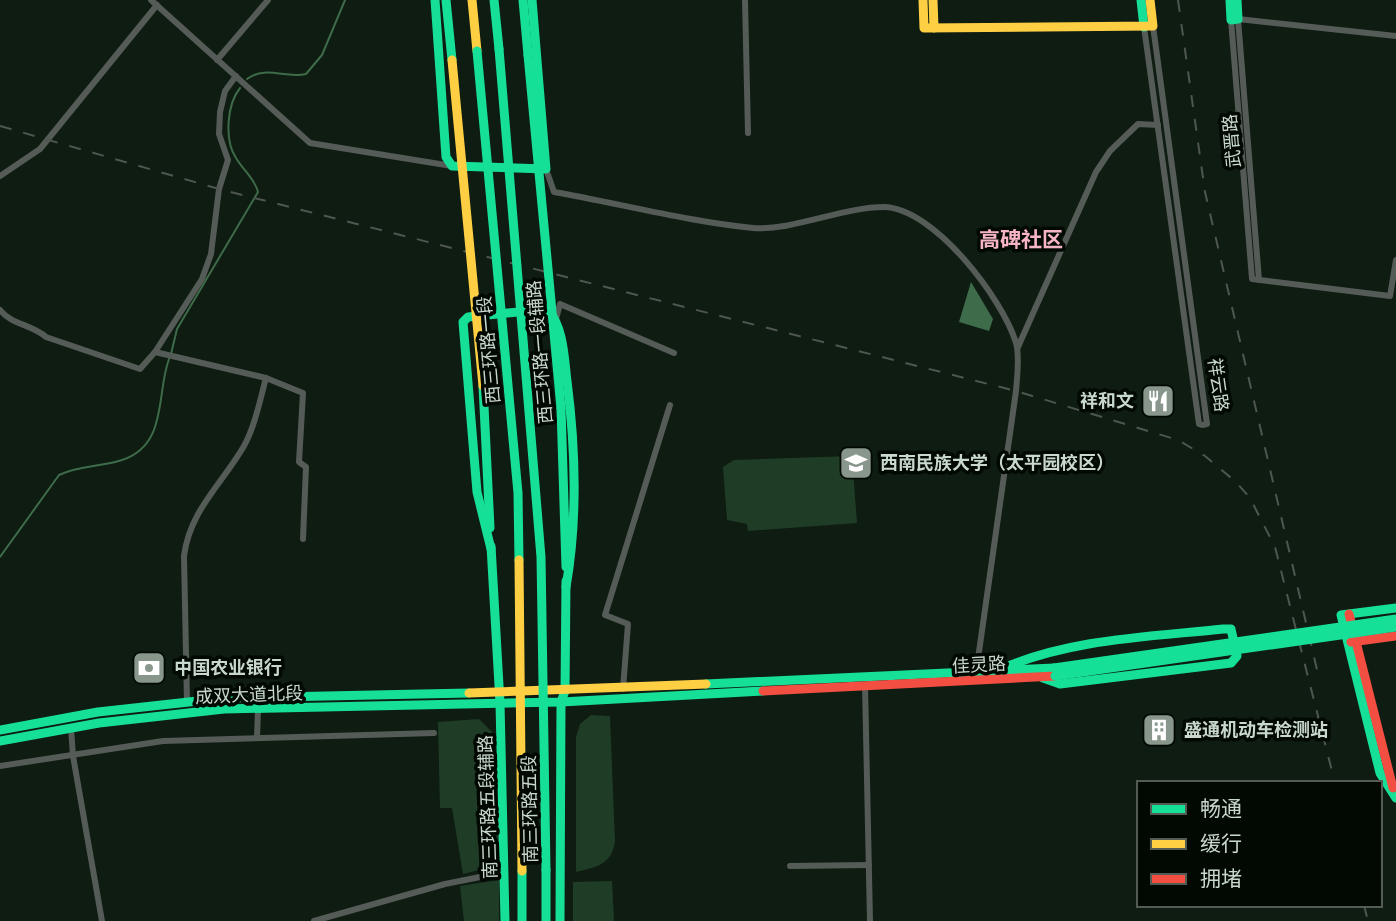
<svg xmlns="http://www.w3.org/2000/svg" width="1396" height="921" font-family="Signika,'Noto Sans SC',sans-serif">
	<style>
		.green { fill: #1f3d26 }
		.water { fill: #3e6b49 }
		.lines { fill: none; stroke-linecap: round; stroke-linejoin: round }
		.stream { stroke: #3e6b49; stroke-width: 2 }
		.street { stroke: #555b57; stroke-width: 6 }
		.fast { stroke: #16e098; stroke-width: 9 }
		.slow { stroke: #ffcf43; stroke-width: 9 }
		.jam { stroke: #f24e42; stroke-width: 9 }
		.rail { stroke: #4e5650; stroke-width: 2; stroke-dasharray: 12 12; stroke-linecap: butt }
		.fast-bridge { stroke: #16e098; stroke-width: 9 }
		.slow-bridge { stroke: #ffcf43; stroke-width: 9 }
		.labels { text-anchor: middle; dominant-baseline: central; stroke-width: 7; stroke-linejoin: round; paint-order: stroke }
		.street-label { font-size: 18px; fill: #c9d8cc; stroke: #020903 }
		.poi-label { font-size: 18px; font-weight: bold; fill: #c9d8cc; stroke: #020903; text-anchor: start }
		.quarter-label { font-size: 21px; font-weight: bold; fill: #f6b4c6; stroke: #020903 }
	</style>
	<rect width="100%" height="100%" fill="#0e1c12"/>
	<g class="green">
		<polygon points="852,456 857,523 748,531 747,524 727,520 723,467 734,460"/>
		<path d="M 591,715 L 610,716 L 615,842 C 611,865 596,867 576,872 L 576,737 L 580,724 Z"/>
		<polygon points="479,719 492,732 500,865 463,874 452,808 440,808 438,722"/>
		<polygon points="499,880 499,921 464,921 460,886"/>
		<polygon points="612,881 614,921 573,921 573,882"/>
	</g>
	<polygon class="water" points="971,282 993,319 989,331 959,322"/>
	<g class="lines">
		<g class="stream">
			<path d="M 247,79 C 266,65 285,79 306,74 L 322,55 L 345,0"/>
			<path d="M 171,354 L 177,329 L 258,192 C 255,179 243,170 236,158 C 224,140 227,104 240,88"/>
			<path d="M 0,557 L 59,475 C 79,465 101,467 122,460 C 168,445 156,394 169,359"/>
		</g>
		<g class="street">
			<polyline points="151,0 310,143 452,166"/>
			<polyline points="745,0 748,133"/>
			<polyline points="1231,20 1252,279 1390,296 1396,260"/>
			<polyline points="1144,27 1199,424 1202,425 1207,424 1153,26"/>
			<polyline points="217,60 268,0"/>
			<path d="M 546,169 L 554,192 C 617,203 690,222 753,228 C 792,231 843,207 884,207 C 934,208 1003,299 1016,343 C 1020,357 1017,377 1016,391 L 976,673"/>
			<polyline points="0,176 40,149 157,5"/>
			<polyline points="1259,280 1238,19 1396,36"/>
			<path d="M 0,310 C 12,325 31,324 46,337 L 140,369 L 155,352 L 202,279 L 211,254 L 219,189 L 228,160 L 219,134 L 220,112 L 225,91 L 236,76"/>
			<polyline points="556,319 560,304 674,353"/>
			<polyline points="1018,347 1096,172 1110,151 1138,124 1158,125"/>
			<polyline points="155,352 266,378 303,393 299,462 306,467 303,539"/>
			<polyline points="865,685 870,921"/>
			<polyline points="623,689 628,624 605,615 670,405"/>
			<path d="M 187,703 L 184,556 C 190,510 222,484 244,446 C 255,426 260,400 266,378"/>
			<polyline points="71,728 73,756 102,921"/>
			<polyline points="257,738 258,709"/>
			<polyline points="0,766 163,741 434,733"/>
			<polyline points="790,866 869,865"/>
			<polyline points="314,921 445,884 505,872"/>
		</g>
		<g class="fast">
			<polyline points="435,0 446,157 452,166 546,169 532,0"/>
			<polyline points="446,0 452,60"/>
			<polyline points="494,0 499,49"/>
			<polyline points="523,0 528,55"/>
			<polyline points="1141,0 1144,27"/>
			<polyline points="1230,0 1231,20 1238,19 1237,0"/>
			<polyline points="483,386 490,528"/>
			<polyline points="561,408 566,567"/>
			<polyline points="491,546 500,703 505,921"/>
			<path d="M 491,549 L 477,492 L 463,322 L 468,317 L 548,309 C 564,329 564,357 567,381 C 576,451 578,518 566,587"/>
			<polyline points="1396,608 1341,615 1380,773 1396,798"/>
			<path d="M 999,670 C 1068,639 1148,637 1223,629 L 1231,629 L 1237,656 L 1231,663 L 1060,684 L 1043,678"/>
			<polyline points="706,684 1054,668"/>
			<polyline points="0,730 98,712 225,698 469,693"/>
			<polyline points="0,741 99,723 224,709 561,702 763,691"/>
			<polyline points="546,870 546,921"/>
			<polyline points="522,871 522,921"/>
			<polyline points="560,921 561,702 565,691 566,581"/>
		</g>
		<g class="slow">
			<polyline points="472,0 477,51"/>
			<polyline points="923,0 924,28 1153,26 1150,0"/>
			<polyline points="933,0 934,28"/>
			<polyline points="469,693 706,684"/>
		</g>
		<g class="jam">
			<polyline points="1349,614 1393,788"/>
			<polyline points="1351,642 1396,636"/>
			<polyline points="763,691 1055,676"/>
		</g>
		<g class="rail">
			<polyline points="1178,0 1205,192 1318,674"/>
			<polyline points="0,126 219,189 1016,391 1178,440 1205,456 1236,482 1250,498 1275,547 1335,783"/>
			<polyline points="1364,905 1368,921"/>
		</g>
		<g class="fast-bridge">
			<polyline points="499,49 541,557 546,870"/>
			<polyline points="477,51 518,493 519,560"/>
			<polyline points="528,55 561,408"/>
			<polyline points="1054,668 1396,619"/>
			<polyline points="1055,676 1396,627"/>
		</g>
		<g class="slow-bridge">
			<polyline points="452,60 483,386"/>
			<polyline points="519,560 522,871"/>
		</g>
	</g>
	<defs>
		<symbol id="restaurant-square" viewBox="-11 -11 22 22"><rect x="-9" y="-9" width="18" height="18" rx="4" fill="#88968b" stroke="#020903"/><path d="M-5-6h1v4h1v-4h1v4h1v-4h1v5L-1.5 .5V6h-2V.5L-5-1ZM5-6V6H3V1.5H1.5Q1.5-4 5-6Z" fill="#fff"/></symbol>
		<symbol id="university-square" viewBox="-11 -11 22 22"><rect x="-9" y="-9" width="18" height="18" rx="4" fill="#88968b" stroke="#020903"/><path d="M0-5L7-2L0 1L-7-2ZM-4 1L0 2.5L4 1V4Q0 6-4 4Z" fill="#fff"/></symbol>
		<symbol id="bank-square" viewBox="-11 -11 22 22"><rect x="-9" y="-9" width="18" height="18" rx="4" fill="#88968b" stroke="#020903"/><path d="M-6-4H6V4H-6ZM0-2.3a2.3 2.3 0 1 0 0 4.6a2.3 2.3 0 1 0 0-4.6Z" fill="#fff"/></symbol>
		<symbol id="building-square" viewBox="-11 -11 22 22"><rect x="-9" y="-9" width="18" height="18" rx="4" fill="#88968b" stroke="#020903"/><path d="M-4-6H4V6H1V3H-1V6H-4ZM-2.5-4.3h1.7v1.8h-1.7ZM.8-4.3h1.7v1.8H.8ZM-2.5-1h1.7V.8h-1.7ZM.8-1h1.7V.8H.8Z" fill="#fff"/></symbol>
	</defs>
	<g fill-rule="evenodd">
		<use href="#restaurant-square" x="1139" y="382" width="38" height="38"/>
		<use href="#university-square" x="837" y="444" width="38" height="38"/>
		<use href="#bank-square" x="130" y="649" width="38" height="38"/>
		<use href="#building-square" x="1140" y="711" width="38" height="38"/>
	</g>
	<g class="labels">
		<g class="street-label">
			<text transform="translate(1232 141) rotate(-95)">武晋路</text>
			<text transform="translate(489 350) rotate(-95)">西三环路一段</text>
			<text transform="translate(540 352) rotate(-95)">西三环路一段辅路</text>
			<text transform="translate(1218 385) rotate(82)">祥云路</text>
			<text transform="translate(979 665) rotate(-3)">佳灵路</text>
			<text transform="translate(249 695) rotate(-2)">成双大道北段</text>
			<text transform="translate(488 807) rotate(-92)">南三环路五段辅路</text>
			<text transform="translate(530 809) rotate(-91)">南三环路五段</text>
		</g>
		<g class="poi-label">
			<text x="1134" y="401" text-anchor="end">祥和文</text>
			<text x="880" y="463">西南民族大学（太平园校区）</text>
			<text x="174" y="668">中国农业银行</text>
			<text x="1184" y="730">盛通机动车检测站</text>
		</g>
		<g class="quarter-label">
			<text x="1021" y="240">高碑社区</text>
		</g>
	</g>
	<rect x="1137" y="781" width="245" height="126" fill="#020903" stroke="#525c53" stroke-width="2"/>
	<rect x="1151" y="804" width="35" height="10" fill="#16e098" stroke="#525c53" stroke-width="2"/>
	<text x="1200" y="816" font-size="21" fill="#c9d8cc">畅通</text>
	<rect x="1151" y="839" width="35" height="10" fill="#ffcf43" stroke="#525c53" stroke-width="2"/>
	<text x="1200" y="851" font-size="21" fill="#c9d8cc">缓行</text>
	<rect x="1151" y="874" width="35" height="10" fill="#f24e42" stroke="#525c53" stroke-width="2"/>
	<text x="1200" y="886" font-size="21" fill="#c9d8cc">拥堵</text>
</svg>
